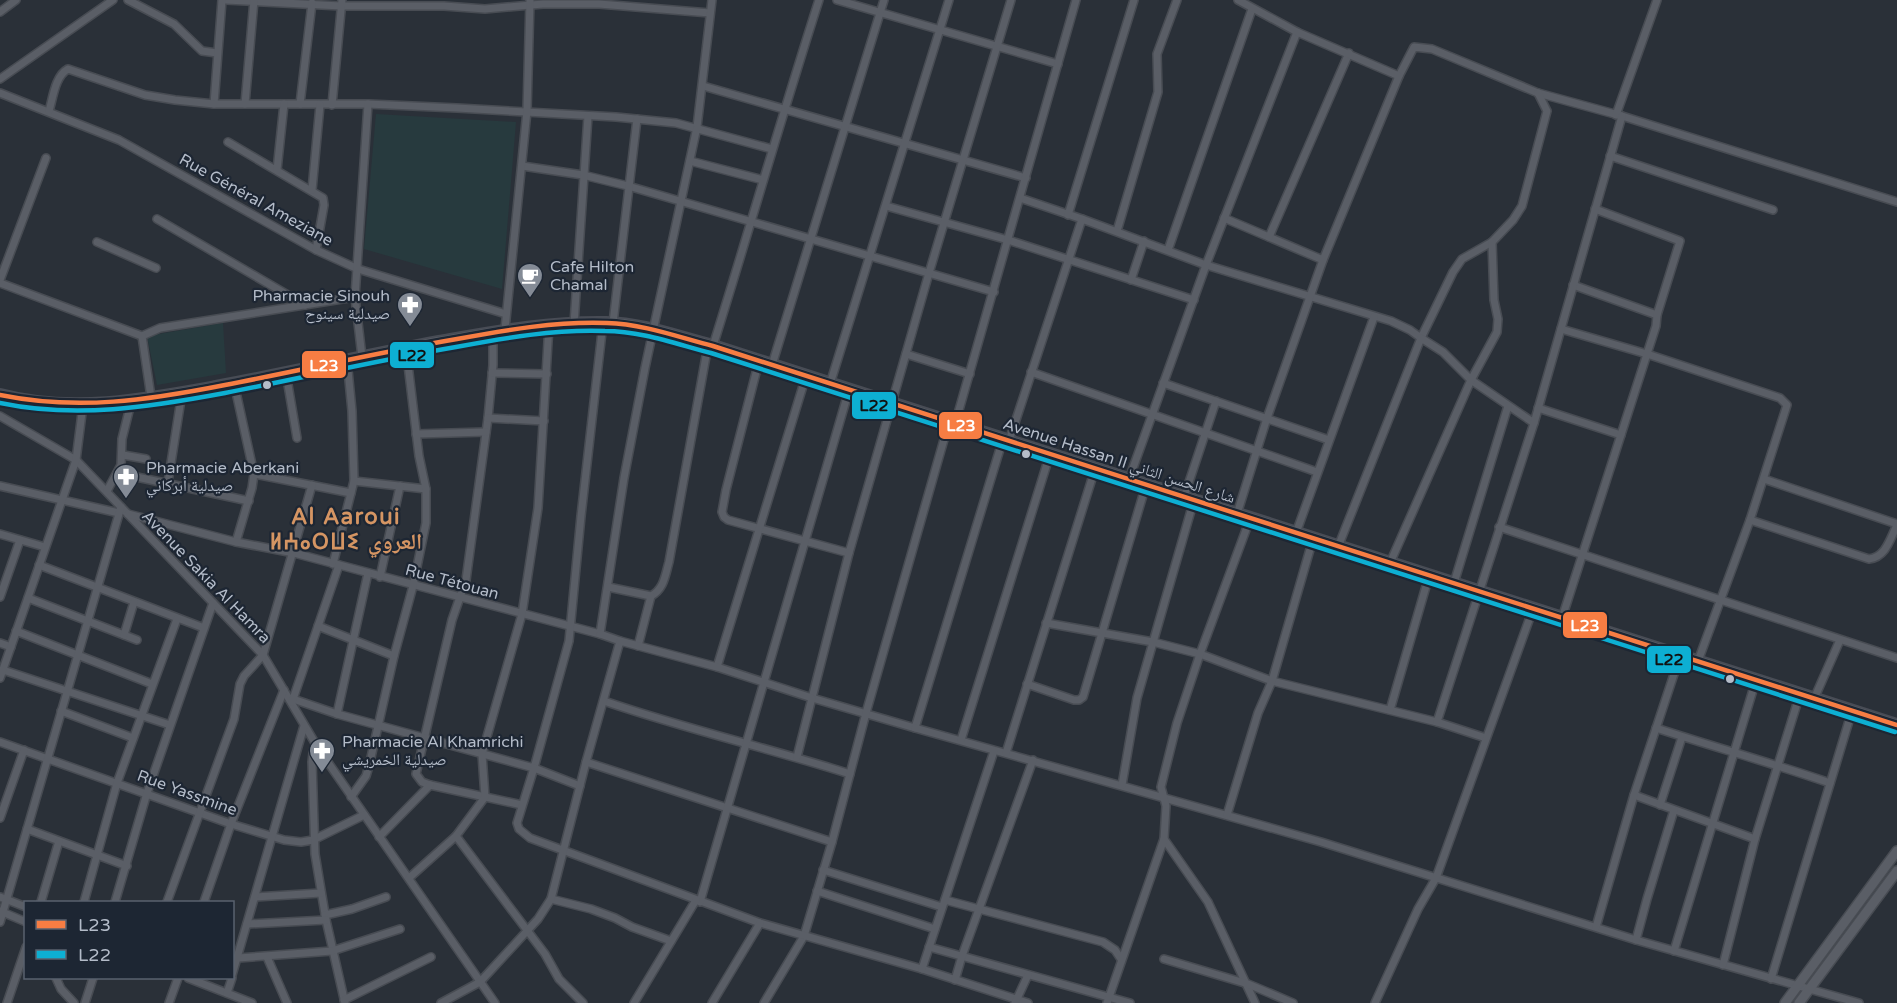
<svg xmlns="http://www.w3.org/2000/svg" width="1897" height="1003" font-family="'Varela Round','Noto Naskh Arabic','Noto Sans Tifinagh',sans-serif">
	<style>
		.green { fill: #273a3e }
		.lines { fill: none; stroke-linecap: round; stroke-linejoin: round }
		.minor-casing { stroke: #484c53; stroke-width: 10 }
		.tertiary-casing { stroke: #484c53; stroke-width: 12 }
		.primary-casing { stroke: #484c55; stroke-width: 14 }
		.minor { stroke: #5a5e66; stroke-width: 7 }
		.tertiary { stroke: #5a5e66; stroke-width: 9 }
		.primary { stroke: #5c6168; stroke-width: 10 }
		.bus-1-casing { stroke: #1d2633; stroke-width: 9 }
		.bus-2-casing { stroke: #1d2633; stroke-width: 9 }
		.bus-1 { stroke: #f77d43; stroke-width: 4.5 }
		.bus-2 { stroke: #0dafd3; stroke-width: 4.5 }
		.bus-dot { fill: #b4bcc9; stroke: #1d2633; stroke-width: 2 }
		.labels { text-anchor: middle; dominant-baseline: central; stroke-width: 4.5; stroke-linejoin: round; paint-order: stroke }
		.street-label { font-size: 16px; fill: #b4bcc9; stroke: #1d2633 }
		.poi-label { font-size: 16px; fill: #b4bcc9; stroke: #1d2633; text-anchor: start }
		.district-label { font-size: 22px; font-weight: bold; letter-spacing: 1.5px; fill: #d59563; stroke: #1d2633 }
		.line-badge { stroke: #1d2633; stroke-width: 2 }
		.badge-label { font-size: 16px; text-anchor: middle; font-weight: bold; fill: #fff }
		.pale-badge-label { font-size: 16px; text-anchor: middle; font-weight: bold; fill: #111 }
	</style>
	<rect width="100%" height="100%" fill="#2a3038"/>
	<g class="green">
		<polygon points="376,114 516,122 502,289 364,249"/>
		<polygon points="223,323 226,373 157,385 147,336"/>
	</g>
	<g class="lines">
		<defs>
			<g id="minor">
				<polyline points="128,0 174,24 202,51 217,53"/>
				<polyline points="226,0 341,6 444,6 485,9 543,4 599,4 710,13"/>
				<polyline points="837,0 1058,64"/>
				<polyline points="0,12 16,0"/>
				<polyline points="1399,76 1414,47 1432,49 1538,93 1622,116 1897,202"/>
				<polyline points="0,79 113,0"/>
				<polyline points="703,86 1026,178"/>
				<polyline points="0,93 119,140 316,250 358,269 506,314"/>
				<polyline points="214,104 222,0"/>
				<polyline points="245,104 254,0"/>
				<polyline points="300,104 312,3"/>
				<polyline points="332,105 342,0"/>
				<path d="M 49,111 C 53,98 55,76 68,69 L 145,95 L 175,100 L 214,104 L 368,104 L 457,108 L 616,117 L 676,123 L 772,149"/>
				<polyline points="1616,115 1657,0"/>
				<polyline points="228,142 323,198 324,205 316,250"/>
				<polyline points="1610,156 1773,210"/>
				<polyline points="690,161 763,180"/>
				<polyline points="522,166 583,175 628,186 994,292"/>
				<polyline points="277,170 284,104"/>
				<polyline points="312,190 320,105"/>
				<polyline points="1020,198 1082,219"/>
				<polyline points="886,206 1008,240 1194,300"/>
				<polyline points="1068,215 1134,0"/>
				<polyline points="1224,218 1323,260"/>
				<polyline points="157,219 305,305"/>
				<polyline points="1117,231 1158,92 1157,54 1177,0"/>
				<polyline points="1269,237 1349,53"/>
				<polyline points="97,242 156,268"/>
				<polyline points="1168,250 1252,9"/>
				<polyline points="0,280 46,158"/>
				<polyline points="1131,280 1144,241"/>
				<polyline points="0,283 142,336 160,328 355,297"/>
				<polyline points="1573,285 1657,315"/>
				<polyline points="613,323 637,119"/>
				<polyline points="574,324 588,116"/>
				<polyline points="505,329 527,111 530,0"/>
				<polyline points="1561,329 1647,354 1780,398 1787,405 1750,520 1698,661"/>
				<polyline points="493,332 493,365 488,418 466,580 452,620 416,774 422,782 430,785 522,805"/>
				<polyline points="142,336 151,397"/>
				<path d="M 713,346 C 749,231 782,115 819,0"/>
				<polyline points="906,354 970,374"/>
				<polyline points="362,357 355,297 368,104"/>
				<polyline points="759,361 726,490 722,512 724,517 728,520 849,553 929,273 1011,0"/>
				<polyline points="772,365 884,0"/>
				<polyline points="1031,372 1317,472"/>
				<polyline points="286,373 297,438"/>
				<polyline points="492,373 547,374"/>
				<polyline points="234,383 254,474 252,488 236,542"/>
				<polyline points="1163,383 1329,440"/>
				<polyline points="830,384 949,0"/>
				<polyline points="1538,408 1621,435"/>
				<polyline points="0,416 76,460 263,655 318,748 495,1003"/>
				<polyline points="488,418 544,421"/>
				<polyline points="955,424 1076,0"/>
				<polyline points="416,434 486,432"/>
				<polyline points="1009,441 1082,219 1206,265 1391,321 1410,330 1421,338 1453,272 1462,259 1492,242 1513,220 1522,206 1547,111 1538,93"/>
				<polyline points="123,455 146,459"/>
				<polyline points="118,473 249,501"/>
				<polyline points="254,474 351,493"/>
				<polyline points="1129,479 1206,265 1297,32"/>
				<polyline points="1764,479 1897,524"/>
				<polyline points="354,481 426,489"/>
				<polyline points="168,482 182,393"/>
				<polyline points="0,486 119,513"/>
				<polyline points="107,491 121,465 122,439 132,399"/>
				<polyline points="1184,497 1216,401"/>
				<polyline points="128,514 236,542 294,553 600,634 624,478 645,368 697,127 712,0"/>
				<polyline points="1237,514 1267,418 1323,260 1399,76 1297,32 1238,0"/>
				<path d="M 1750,520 L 1869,559 C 1886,557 1890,539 1897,525"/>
				<polyline points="1499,527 1897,658"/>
				<polyline points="1296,533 1374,317"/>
				<polyline points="0,534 45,547"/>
				<polyline points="1338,547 1421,338 1443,352 1471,380 1534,423"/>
				<polyline points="849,553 812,698 915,728 1003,439"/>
				<polyline points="1390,563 1471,380 1497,332 1498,319 1494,300 1492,242"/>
				<polyline points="333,564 354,481 352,411 347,360"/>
				<polyline points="39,565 204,628"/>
				<polyline points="380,577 400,486"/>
				<polyline points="1454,583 1508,406"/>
				<path d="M 608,587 L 651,596 C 664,589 665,576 669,562 L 708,345"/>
				<polyline points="0,597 20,540"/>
				<polyline points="28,598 137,640"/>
				<polyline points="1562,618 1656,326 1657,315 1680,241 1595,209"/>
				<polyline points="1046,623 1153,642 1200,654 1272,681 1437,722"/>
				<polyline points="318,626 394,656"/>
				<polyline points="16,631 152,684"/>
				<polyline points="600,634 620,641"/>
				<polyline points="124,635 134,602"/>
				<polyline points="0,643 11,647"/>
				<polyline points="638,646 651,596"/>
				<polyline points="717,667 806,376"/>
				<polyline points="3,670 170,725"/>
				<polyline points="0,678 76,460 83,405"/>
				<polyline points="1027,684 1074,700 1079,700 1083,697 1146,485"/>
				<polyline points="293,699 337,714 534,768 569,641 581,516 603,323"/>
				<polyline points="1814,699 1840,640"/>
				<path d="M 604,701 C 685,729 769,748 850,774"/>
				<polyline points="292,702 339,565"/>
				<polyline points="1390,710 1429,576"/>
				<polyline points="61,711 133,738"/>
				<polyline points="337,714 368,573"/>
				<polyline points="915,728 1321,842 1636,940 1859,1003"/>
				<path d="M 1656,728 C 1714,747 1772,763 1830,783"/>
				<polyline points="1486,738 1437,722 1534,423 1622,116"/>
				<polyline points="961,740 1050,454"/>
				<polyline points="0,742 231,824 284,840 301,842 313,840 364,815"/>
				<polyline points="318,748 313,753 312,762 315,854 326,920 345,1003"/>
				<polyline points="1006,753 1095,469"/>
				<polyline points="586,762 832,842 804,936 764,1003"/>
				<polyline points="1122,785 1137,698 1194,500"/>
				<polyline points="580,786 534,768 517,823 519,829 530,838 760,923 922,969 1028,1003"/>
				<polyline points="1634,795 1755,839"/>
				<polyline points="351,797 366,776 369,766 394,656 413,586 426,523 426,489 419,456 406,348"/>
				<polyline points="1660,805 1682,737"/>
				<polyline points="1227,815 1258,713 1272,681 1313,539"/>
				<polyline points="0,818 24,750"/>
				<polyline points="27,829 127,866"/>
				<polyline points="456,836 485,797 482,754 522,614 538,508 549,325"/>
				<polyline points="379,837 430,785"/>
				<polyline points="1164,839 1208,902 1255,1003"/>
				<polyline points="832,842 866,713 949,422"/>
				<polyline points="823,870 942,907"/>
				<polyline points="409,878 456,836 545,954 559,979 583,1003"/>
				<polyline points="817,891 935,929"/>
				<polyline points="0,897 26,907"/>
				<polyline points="255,897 321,893"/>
				<polyline points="551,899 591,909 615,918 632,927 671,941"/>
				<polyline points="945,900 1103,942 1115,950 1121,959"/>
				<polyline points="41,902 59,841"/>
				<polyline points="84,902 117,783 177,619"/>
				<polyline points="115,902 147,793 213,603"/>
				<polyline points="167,902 234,719 240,684 244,676 263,655 312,485"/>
				<polyline points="204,902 231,824 284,690"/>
				<polyline points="700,902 849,390"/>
				<polyline points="0,911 26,922"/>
				<polyline points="325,915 352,909 386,897"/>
				<polyline points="0,922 121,507"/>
				<polyline points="247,924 326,920"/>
				<polyline points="1596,927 1634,795 1680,656"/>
				<polyline points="1636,940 1647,899 1674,810"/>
				<polyline points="929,947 1130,1003"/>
				<polyline points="1674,951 1756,680"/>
				<polyline points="267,957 287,1003"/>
				<polyline points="238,958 332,951 400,929"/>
				<polyline points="1164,959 1248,984 1293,1003"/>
				<polyline points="1723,965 1755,839 1800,694"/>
				<polyline points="922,969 994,751"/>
				<polyline points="232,975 304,726"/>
				<polyline points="56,978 61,989 74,1003"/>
				<polyline points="188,978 252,1003"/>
				<polyline points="1771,979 1852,711"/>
				<polyline points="955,980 962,956 1033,760"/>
				<polyline points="227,993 232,978"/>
				<polyline points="344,1000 431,957"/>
				<polyline points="7,1003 26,947"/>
				<polyline points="85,1003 93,978"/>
				<polyline points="169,1003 178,978"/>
				<polyline points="441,1003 480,982 538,919 551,899 586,762 620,641 717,667 812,698 797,757"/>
				<polyline points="634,1003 696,900"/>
				<polyline points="712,1003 760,923"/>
				<polyline points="1015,1003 1028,975"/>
				<polyline points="1107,1003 1164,839 1166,806 1161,787 1177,723 1200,654 1250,519"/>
				<polyline points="1375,1003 1418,909 1436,878 1533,609"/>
			</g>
			<g id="tertiary">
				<polyline points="1785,1003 1897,851"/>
				<polyline points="1799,1003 1897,871"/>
			</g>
			<path id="primary" d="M 0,395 C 71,414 145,400 216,387 C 291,373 365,356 439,342 C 496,332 548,322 606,323 C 644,324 677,337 713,346 L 1897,725"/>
		</defs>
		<use href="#minor" class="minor-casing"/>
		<use href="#tertiary" class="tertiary-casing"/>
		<use href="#primary" class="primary-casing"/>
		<use href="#minor" class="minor"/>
		<use href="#tertiary" class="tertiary"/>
		<use href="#primary" class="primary"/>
		<defs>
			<path id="bus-1" d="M 0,395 C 78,411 149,400 225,385 C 303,370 380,352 457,339 C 506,330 557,321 607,323 C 643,324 678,337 713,346 L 1897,725"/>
			<path id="bus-2" d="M 0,403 C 76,419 150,407 225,393 C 302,378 379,360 456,347 C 505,338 555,329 605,331 C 641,331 676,344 711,353 L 1895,732"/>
		</defs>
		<use href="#bus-1" class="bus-1-casing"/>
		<use href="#bus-2" class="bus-2-casing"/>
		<use href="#bus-1" class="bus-1"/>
		<use href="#bus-2" class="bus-2"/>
	</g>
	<defs>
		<symbol id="cafe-pin" viewBox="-11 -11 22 30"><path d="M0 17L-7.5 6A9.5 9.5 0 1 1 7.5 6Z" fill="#848b96" stroke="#1d2633"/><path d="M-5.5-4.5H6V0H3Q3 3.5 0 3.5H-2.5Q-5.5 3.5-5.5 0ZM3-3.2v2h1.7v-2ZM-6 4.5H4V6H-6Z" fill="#fff"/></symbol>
		<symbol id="pharmacy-pin" viewBox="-11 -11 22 30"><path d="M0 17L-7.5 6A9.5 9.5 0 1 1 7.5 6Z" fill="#848b96" stroke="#1d2633"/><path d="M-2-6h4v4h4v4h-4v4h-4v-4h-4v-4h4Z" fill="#fff"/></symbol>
	</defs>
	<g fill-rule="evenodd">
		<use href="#cafe-pin" x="515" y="261" width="30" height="40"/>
		<use href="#pharmacy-pin" x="395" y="290" width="30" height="40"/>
		<use href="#pharmacy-pin" x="111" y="462" width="30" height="40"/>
		<use href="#pharmacy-pin" x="307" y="736" width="30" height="40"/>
	</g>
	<g class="bus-dot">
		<circle cx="267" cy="385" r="5"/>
		<circle cx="1026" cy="454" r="5"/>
		<circle cx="1730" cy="679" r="5"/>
	</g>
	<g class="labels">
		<g class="street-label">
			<text transform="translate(256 200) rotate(29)">Rue Général Ameziane</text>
			<text transform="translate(1119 461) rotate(18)">Avenue Hassan II شارع الحسن الثاني</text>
			<text transform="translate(206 577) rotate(46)">Avenue Sakia Al Hamra</text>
			<text transform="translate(452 582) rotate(15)">Rue Tétouan</text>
			<text transform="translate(187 793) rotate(20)">Rue Yassmine</text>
		</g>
		<g class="poi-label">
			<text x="550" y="267">Cafe Hilton<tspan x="550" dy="18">Chamal</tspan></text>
			<text x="390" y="296" text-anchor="end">Pharmacie Sinouh<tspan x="390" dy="18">صيدلية سينوح</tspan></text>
			<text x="146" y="468">Pharmacie Aberkani<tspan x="146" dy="18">صيدلية أبركاني</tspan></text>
			<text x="342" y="742">Pharmacie Al Khamrichi<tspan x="342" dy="18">صيدلية الخمريشي</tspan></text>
		</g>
		<g class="district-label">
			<text x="346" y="517">Al Aaroui<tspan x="346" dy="25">ⵍⵄⴰⵔⵡⵉ العروي</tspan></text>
		</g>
	</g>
	<g class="line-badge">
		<rect x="389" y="341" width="46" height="28" rx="6" fill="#0dafd3"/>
		<rect x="301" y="350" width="46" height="29" rx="6" fill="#f77d43"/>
		<rect x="851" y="391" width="46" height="29" rx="6" fill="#0dafd3"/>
		<rect x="938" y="411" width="45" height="29" rx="6" fill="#f77d43"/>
		<rect x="1562" y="611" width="46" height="28" rx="6" fill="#f77d43"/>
		<rect x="1646" y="645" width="46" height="29" rx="6" fill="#0dafd3"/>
	</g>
	<g class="badge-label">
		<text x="324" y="371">L23</text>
		<text x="961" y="431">L23</text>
		<text x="1585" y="631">L23</text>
	</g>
	<g class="pale-badge-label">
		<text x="412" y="361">L22</text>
		<text x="874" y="411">L22</text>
		<text x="1669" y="665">L22</text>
	</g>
	<rect x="24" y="901" width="210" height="78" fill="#1d2633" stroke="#59626f" stroke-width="1.5"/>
	<rect x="36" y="920" width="30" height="9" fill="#f77d43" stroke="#59626f" stroke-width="1.5"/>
	<text x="78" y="931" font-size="18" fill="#b4bcc9">L23</text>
	<rect x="36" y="950" width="30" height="9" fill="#0dafd3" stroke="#59626f" stroke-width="1.5"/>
	<text x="78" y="961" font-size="18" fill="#b4bcc9">L22</text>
</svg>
